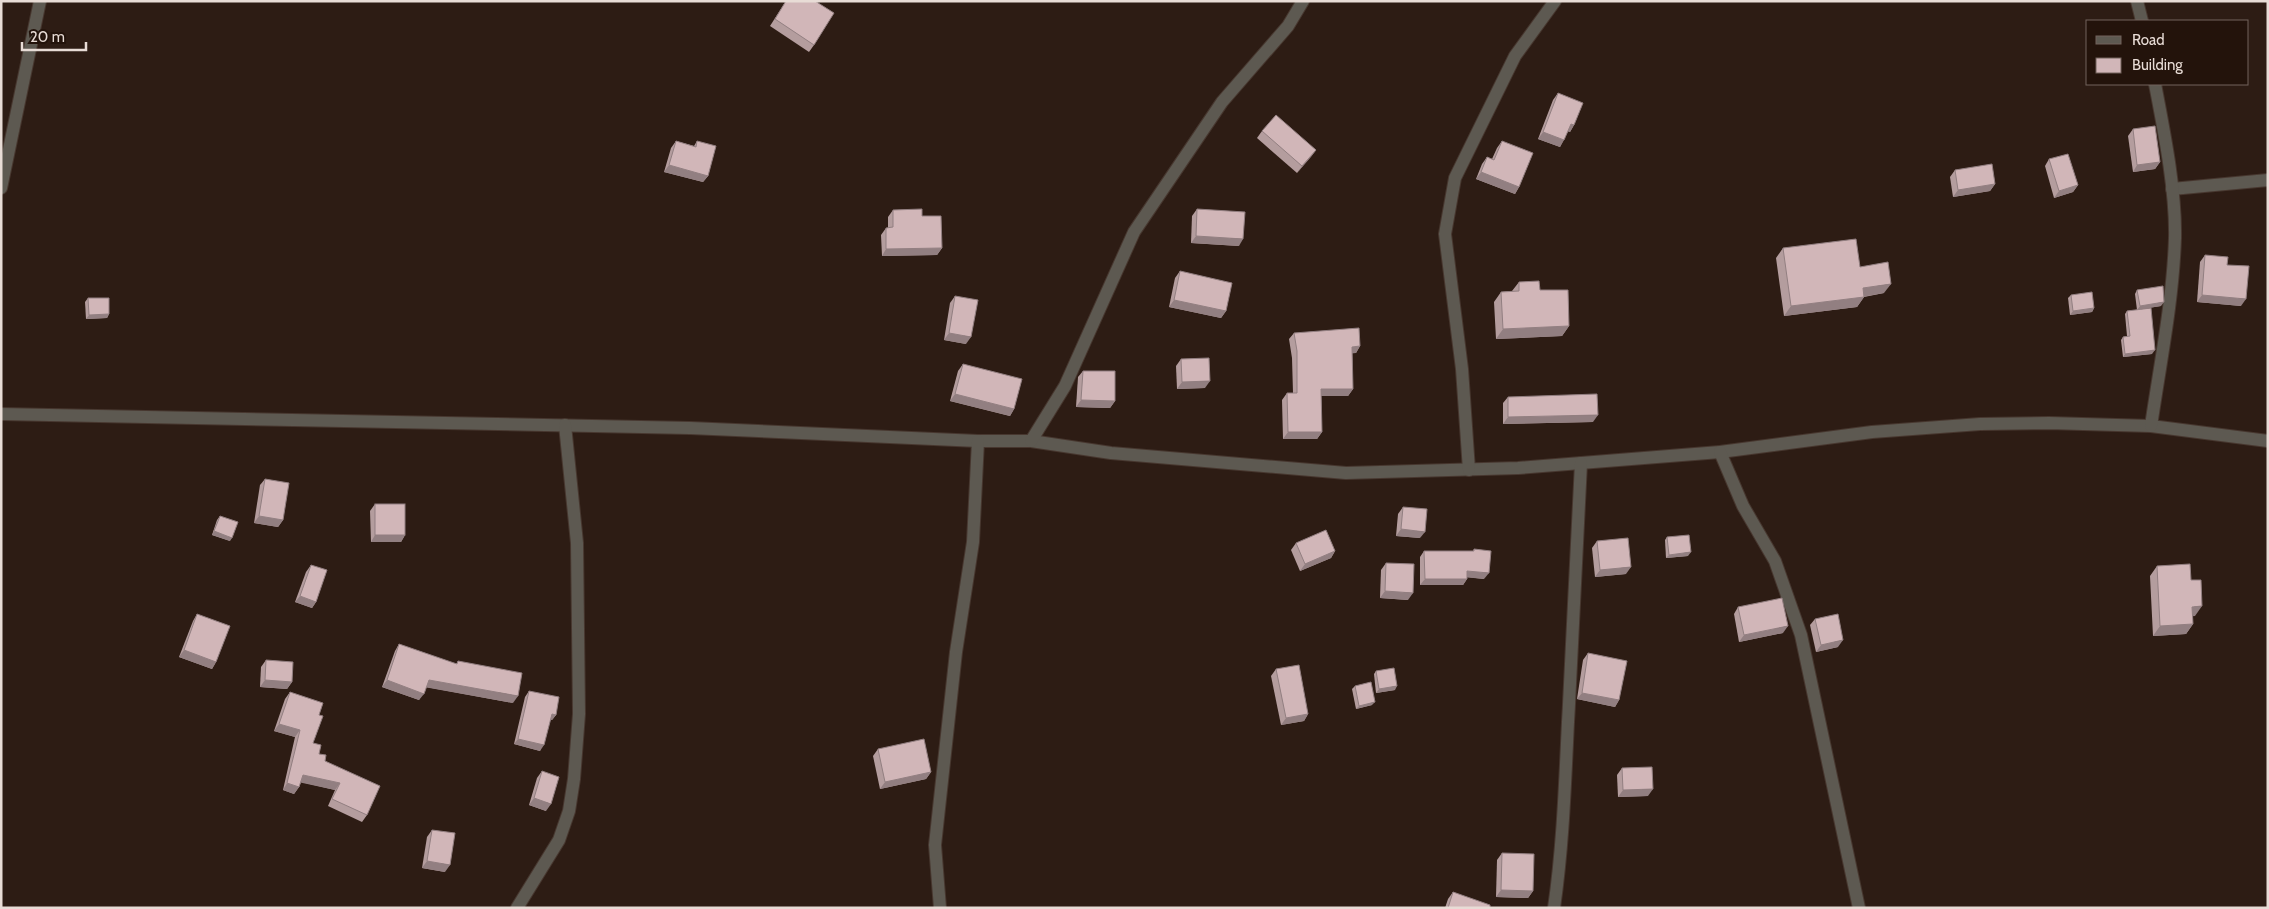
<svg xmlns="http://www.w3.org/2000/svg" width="2269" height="909" font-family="Cabin,sans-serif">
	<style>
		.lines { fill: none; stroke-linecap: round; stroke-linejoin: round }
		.minor-casing { stroke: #47372f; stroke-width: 14 }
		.minor { stroke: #5d5951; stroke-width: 12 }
		.wall { fill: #b49d9e }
		.shaded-wall { fill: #927f81 }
		.building { fill: #d1b6b8; stroke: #927f81 }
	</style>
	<rect width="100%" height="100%" fill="#2d1c14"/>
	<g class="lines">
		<defs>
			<g id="minor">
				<polyline points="2137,1 2142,21"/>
				<polyline points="1,188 40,1"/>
				<polyline points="2172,189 2268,180"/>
				<polyline points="1,414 690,428 978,441 1031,441 1111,453 1346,473 1518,468 1720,452 1872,432 1980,424 2049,423 2151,426 2268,441"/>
				<path d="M 2151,426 C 2160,364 2173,301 2175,238 C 2176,190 2164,131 2155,84"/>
				<polyline points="1031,441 1065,386 1134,232 1222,102 1288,26 1303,1"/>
				<polyline points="1720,452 1743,506 1775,561 1801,635 1859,908"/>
				<polyline points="1469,470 1462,369 1445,234 1455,178 1515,56 1555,1"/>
				<polyline points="517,908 559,840 569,811 574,779 579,714 577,543 565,425"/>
				<polyline points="940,908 935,845 956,652 973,542 978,441"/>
				<path d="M 1554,908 C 1563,846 1565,784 1568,722 C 1573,636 1577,550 1581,463"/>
			</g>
		</defs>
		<use href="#minor" class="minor-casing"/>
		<use href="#minor" class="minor"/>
	</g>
	<g class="wall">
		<polygon points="786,1 815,1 814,45 809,52 770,26"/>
		<polygon points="1558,93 1574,125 1570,132 1568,131 1560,147 1538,139 1553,100"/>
		<polygon points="2133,129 2160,162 2155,169 2133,172 2128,136"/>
		<polygon points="1262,131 1316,150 1297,173 1257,138"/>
		<polygon points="676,141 694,146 697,141 708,176 703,182 664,172 671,148"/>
		<polygon points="1502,141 1519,187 1515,194 1476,179 1482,164 1487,157 1492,159 1497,148"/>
		<polygon points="2049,159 2078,185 2073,192 2054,198 2045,166"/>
		<polygon points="1955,170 1995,184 1990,191 1953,197 1950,177"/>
		<polygon points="1197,209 1239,246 1191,243 1192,216"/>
		<polygon points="893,210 922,216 942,248 937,255 882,256 881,235 886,228 888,228 888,217"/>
		<polygon points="1783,248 1860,267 1884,293 1864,297 1857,307 1784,316 1776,258"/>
		<polygon points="2205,255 2227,265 2241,306 2197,302 2200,262"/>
		<polygon points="1180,271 1226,311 1221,318 1169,307 1175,278"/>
		<polygon points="1519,282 1540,290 1569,326 1562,336 1496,339 1494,302 1501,292 1512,291"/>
		<polygon points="2137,290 2161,306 2141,309 2152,354 2123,357 2121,340 2123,337 2127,336 2125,314 2127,311 2137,310 2135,294"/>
		<polygon points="2071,295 2094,308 2092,312 2070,315 2068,298"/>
		<polygon points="955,296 966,344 944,340 950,303"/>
		<polygon points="88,298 109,314 107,318 86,319 85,302"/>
		<polygon points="1294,333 1360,346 1356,353 1352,353 1353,389 1348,396 1321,396 1322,432 1317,439 1283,439 1282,400 1287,393 1293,393 1292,358 1289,339"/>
		<polygon points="1181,359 1205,388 1177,389 1176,366"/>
		<polygon points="963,364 1014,409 1010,416 950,401 958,371"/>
		<polygon points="1083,371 1115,401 1110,408 1076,407 1078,377"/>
		<polygon points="1508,397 1593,422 1503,424 1503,403"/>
		<polygon points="265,479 283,520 278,527 254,523 260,485"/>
		<polygon points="375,504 405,535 401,542 371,542 370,511"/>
		<polygon points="1403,507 1420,538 1396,536 1398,514"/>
		<polygon points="220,516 230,541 212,535 217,520"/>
		<polygon points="1667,537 1688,556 1666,558 1665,540"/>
		<polygon points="1597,541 1626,574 1595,577 1592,548"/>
		<polygon points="1296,543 1335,551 1331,558 1300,571 1291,550"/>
		<polygon points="1474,549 1484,579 1467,577 1467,579 1463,585 1420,585 1420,557 1424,551 1473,551"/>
		<polygon points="1386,563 1408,600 1380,598 1381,570"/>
		<polygon points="311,565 316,602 312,608 295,602 306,572"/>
		<polygon points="2157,566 2191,580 2195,616 2193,616 2193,624 2186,634 2153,636 2150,576"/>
		<polygon points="1738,607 1783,633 1739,642 1734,614"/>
		<polygon points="197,614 216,662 212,669 179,657 193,621"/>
		<polygon points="1815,619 1838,647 1816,652 1810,625"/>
		<polygon points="399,644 456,664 458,661 513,703 426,687 419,700 382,687 395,651"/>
		<polygon points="1588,653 1619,700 1615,707 1577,699 1583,660"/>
		<polygon points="266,660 292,682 287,689 260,687 261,667"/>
		<polygon points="1276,669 1308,714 1304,721 1281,725 1271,676"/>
		<polygon points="1376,671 1395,690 1376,693 1374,674"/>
		<polygon points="1355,686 1372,705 1356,709 1352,689"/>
		<polygon points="529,691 556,715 552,720 550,720 540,751 514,744 525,697"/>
		<polygon points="290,692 319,715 313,743 319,754 367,815 362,822 328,806 335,790 301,782 299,787 294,794 283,790 295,737 274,731 285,699"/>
		<polygon points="878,749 931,772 926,779 880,789 873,756"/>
		<polygon points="1622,768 1648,796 1618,797 1617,775"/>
		<polygon points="542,771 546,811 529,805 537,778"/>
		<polygon points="432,830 445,872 422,868 427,837"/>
		<polygon points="1502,853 1533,891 1528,898 1496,897 1497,860"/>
		<polygon points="1453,892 1490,908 1445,908 1448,899"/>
	</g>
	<g class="shaded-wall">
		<polygon points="1571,124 1574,125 1570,132 1566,131"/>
		<polygon points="1543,132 1564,140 1560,147 1538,139"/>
		<polygon points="1316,150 1311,157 1297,173 1302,166"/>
		<polygon points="2160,162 2155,169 2133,172 2137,165"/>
		<polygon points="669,165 708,176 703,182 664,172"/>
		<polygon points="1481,172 1519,187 1515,194 1476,179"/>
		<polygon points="1995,184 1990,191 1953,197 1958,190"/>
		<polygon points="2078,185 2073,192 2054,198 2059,191"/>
		<polygon points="1196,236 1243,239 1239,246 1191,243"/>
		<polygon points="942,248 937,255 882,256 886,249"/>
		<polygon points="1891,284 1884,293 1856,298 1863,288"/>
		<polygon points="2202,295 2246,299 2241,306 2197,302"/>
		<polygon points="1864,297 1857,307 1784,316 1791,306"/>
		<polygon points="1174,300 1226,311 1221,318 1169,307"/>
		<polygon points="2164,302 2161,306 2137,310 2140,306"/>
		<polygon points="2094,308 2092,312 2070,315 2073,311"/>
		<polygon points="109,314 107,318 86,319 89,315"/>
		<polygon points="1569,326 1562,336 1496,339 1503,329"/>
		<polygon points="949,333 971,337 966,344 944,340"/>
		<polygon points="1360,346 1356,353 1347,354 1352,347"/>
		<polygon points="2155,350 2152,354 2123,357 2125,354"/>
		<polygon points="1210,381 1205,388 1177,389 1182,382"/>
		<polygon points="1321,389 1353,389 1348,396 1316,396"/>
		<polygon points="955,394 1014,409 1010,416 950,401"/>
		<polygon points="1081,400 1115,401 1110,408 1076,407"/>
		<polygon points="1598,415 1593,422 1503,424 1508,417"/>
		<polygon points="1288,432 1322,432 1317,439 1283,439"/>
		<polygon points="259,516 283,520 278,527 254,523"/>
		<polygon points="1401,529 1425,532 1420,538 1396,536"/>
		<polygon points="214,531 232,538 230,541 212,535"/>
		<polygon points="375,535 405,535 401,542 371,542"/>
		<polygon points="1335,551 1331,558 1300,571 1305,564"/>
		<polygon points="1691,552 1688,556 1666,558 1669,555"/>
		<polygon points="1631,567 1626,574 1595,577 1600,570"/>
		<polygon points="1467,571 1489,573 1484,579 1463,577"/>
		<polygon points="1425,579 1467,579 1463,585 1420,585"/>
		<polygon points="1385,591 1413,593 1408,600 1380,598"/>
		<polygon points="300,596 316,602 312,608 295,602"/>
		<polygon points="2202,606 2195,616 2185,617 2192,607"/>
		<polygon points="2193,624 2186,634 2153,636 2160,626"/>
		<polygon points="1788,626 1783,633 1739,642 1744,635"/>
		<polygon points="1843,640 1838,647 1816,652 1821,645"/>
		<polygon points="184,650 216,662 212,669 179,657"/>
		<polygon points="265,680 292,682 287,689 260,687"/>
		<polygon points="387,680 424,694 419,700 382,687"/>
		<polygon points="429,680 518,696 513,703 424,687"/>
		<polygon points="1397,686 1395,690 1376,693 1379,689"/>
		<polygon points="1582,693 1619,700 1615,707 1577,699"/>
		<polygon points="1375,702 1372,705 1356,709 1359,706"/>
		<polygon points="552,714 556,715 552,720 548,720"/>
		<polygon points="1308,714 1304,721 1281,725 1286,718"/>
		<polygon points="279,724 300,730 295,737 274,731"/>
		<polygon points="518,739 544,745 540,751 514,744"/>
		<polygon points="931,772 926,779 880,789 885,782"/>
		<polygon points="303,775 340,783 335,790 298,782"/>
		<polygon points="287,783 299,787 294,794 283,790"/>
		<polygon points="1653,789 1648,796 1618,797 1623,790"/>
		<polygon points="534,798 551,804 546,811 529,805"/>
		<polygon points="427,861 450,865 445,872 422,868"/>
		<polygon points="1501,890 1533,891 1528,898 1496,897"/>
	</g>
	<g class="building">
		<polygon points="786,1 815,1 834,13 814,45 775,19"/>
		<polygon points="1558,93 1583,103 1574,125 1571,124 1564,140 1543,132"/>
		<polygon points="1276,115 1316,150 1302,166 1262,131"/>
		<polygon points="2155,126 2160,162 2137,165 2133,129"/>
		<polygon points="676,141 696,147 697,141 716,146 708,176 669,165"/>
		<polygon points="1502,141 1533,153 1519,187 1481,172 1487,157 1494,160"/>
		<polygon points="2068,154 2078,185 2059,191 2049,159"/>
		<polygon points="1992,164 1995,184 1958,190 1955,170"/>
		<polygon points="922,209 922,216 941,216 942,248 886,249 886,228 893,227 893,210"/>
		<polygon points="1197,209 1245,212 1243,239 1196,236"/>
		<polygon points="1856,239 1860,267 1888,262 1891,284 1863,288 1864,297 1791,306 1783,248"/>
		<polygon points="2205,255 2228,257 2227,265 2249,266 2246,299 2202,295"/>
		<polygon points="1180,271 1232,283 1226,311 1174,300"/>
		<polygon points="1539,281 1540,290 1568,290 1569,326 1503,329 1501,292 1519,291 1519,282"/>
		<polygon points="2163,286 2164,302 2140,306 2137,290"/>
		<polygon points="2092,292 2094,308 2073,311 2071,295"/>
		<polygon points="955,296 978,300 971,337 949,333"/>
		<polygon points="88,298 109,298 109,314 89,315"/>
		<polygon points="2151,308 2155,350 2125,354 2123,337 2130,336 2127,311"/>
		<polygon points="1359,328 1360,346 1352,347 1353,389 1321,389 1322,432 1288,432 1287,393 1297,393 1297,351 1294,333"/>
		<polygon points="1209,358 1210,381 1182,382 1181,359"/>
		<polygon points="963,364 1022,379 1014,409 955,394"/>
		<polygon points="1083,371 1115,371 1115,401 1081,400"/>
		<polygon points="1597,394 1598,415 1508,417 1508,397"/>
		<polygon points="265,479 289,483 283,520 259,516"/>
		<rect x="375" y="504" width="30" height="31"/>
		<polygon points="1403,507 1427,509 1425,532 1401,529"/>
		<polygon points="220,516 238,522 232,538 214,531"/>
		<polygon points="1326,530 1335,551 1305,564 1296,543"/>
		<polygon points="1689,535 1691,552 1669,555 1667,537"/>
		<polygon points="1628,538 1631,567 1600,570 1597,541"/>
		<polygon points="1474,549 1491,551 1489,573 1467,571 1467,579 1425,579 1424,551 1474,551"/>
		<polygon points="1386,563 1414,564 1413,593 1385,591"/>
		<polygon points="2190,564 2191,580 2201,580 2202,606 2192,607 2193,624 2160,626 2157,566"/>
		<polygon points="311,565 327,570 316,602 300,596"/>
		<polygon points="1782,598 1788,626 1744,635 1738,607"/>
		<polygon points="197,614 230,626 216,662 184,650"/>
		<polygon points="1838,614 1843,640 1821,645 1815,619"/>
		<polygon points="399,644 457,664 458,661 522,673 518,696 429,680 424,694 387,680"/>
		<polygon points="1588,653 1627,661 1619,700 1582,693"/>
		<polygon points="266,660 293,662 292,682 265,680"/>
		<polygon points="1299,665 1308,714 1286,718 1276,669"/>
		<polygon points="1394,668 1397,686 1379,689 1376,671"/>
		<polygon points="1371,682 1375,702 1359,706 1355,686"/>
		<polygon points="529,691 559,697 556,715 552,714 544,745 518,739"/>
		<polygon points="290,692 323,703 319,715 323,716 313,743 321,745 319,754 326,755 325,761 380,786 367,815 332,799 340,783 303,775 299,787 287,783 300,730 279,724"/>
		<polygon points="924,739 931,772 885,782 878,749"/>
		<polygon points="1652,767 1653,789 1623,790 1622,768"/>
		<polygon points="542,771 559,777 551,804 534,798"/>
		<polygon points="432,830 455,833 450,865 427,861"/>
		<polygon points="1502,853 1534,854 1533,891 1501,890"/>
		<polygon points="1453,892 1490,905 1490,908 1448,908"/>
	</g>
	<rect width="2269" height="909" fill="none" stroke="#e8dcd6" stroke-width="5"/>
	<rect x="2086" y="20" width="162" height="65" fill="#23130b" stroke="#72635c"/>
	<rect x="2096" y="36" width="25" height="8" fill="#5d5951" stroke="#72635c"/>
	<text x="2132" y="45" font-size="15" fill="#e8dcd6">Road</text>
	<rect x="2096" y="58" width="25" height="15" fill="#d1b6b8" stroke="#72635c"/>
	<text x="2132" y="70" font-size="15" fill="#e8dcd6">Building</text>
	<path d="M22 42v8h64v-8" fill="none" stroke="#e8dcd6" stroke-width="2.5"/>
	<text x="30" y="42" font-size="15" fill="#e8dcd6" stroke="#23130b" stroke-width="4" paint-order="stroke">20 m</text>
</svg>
